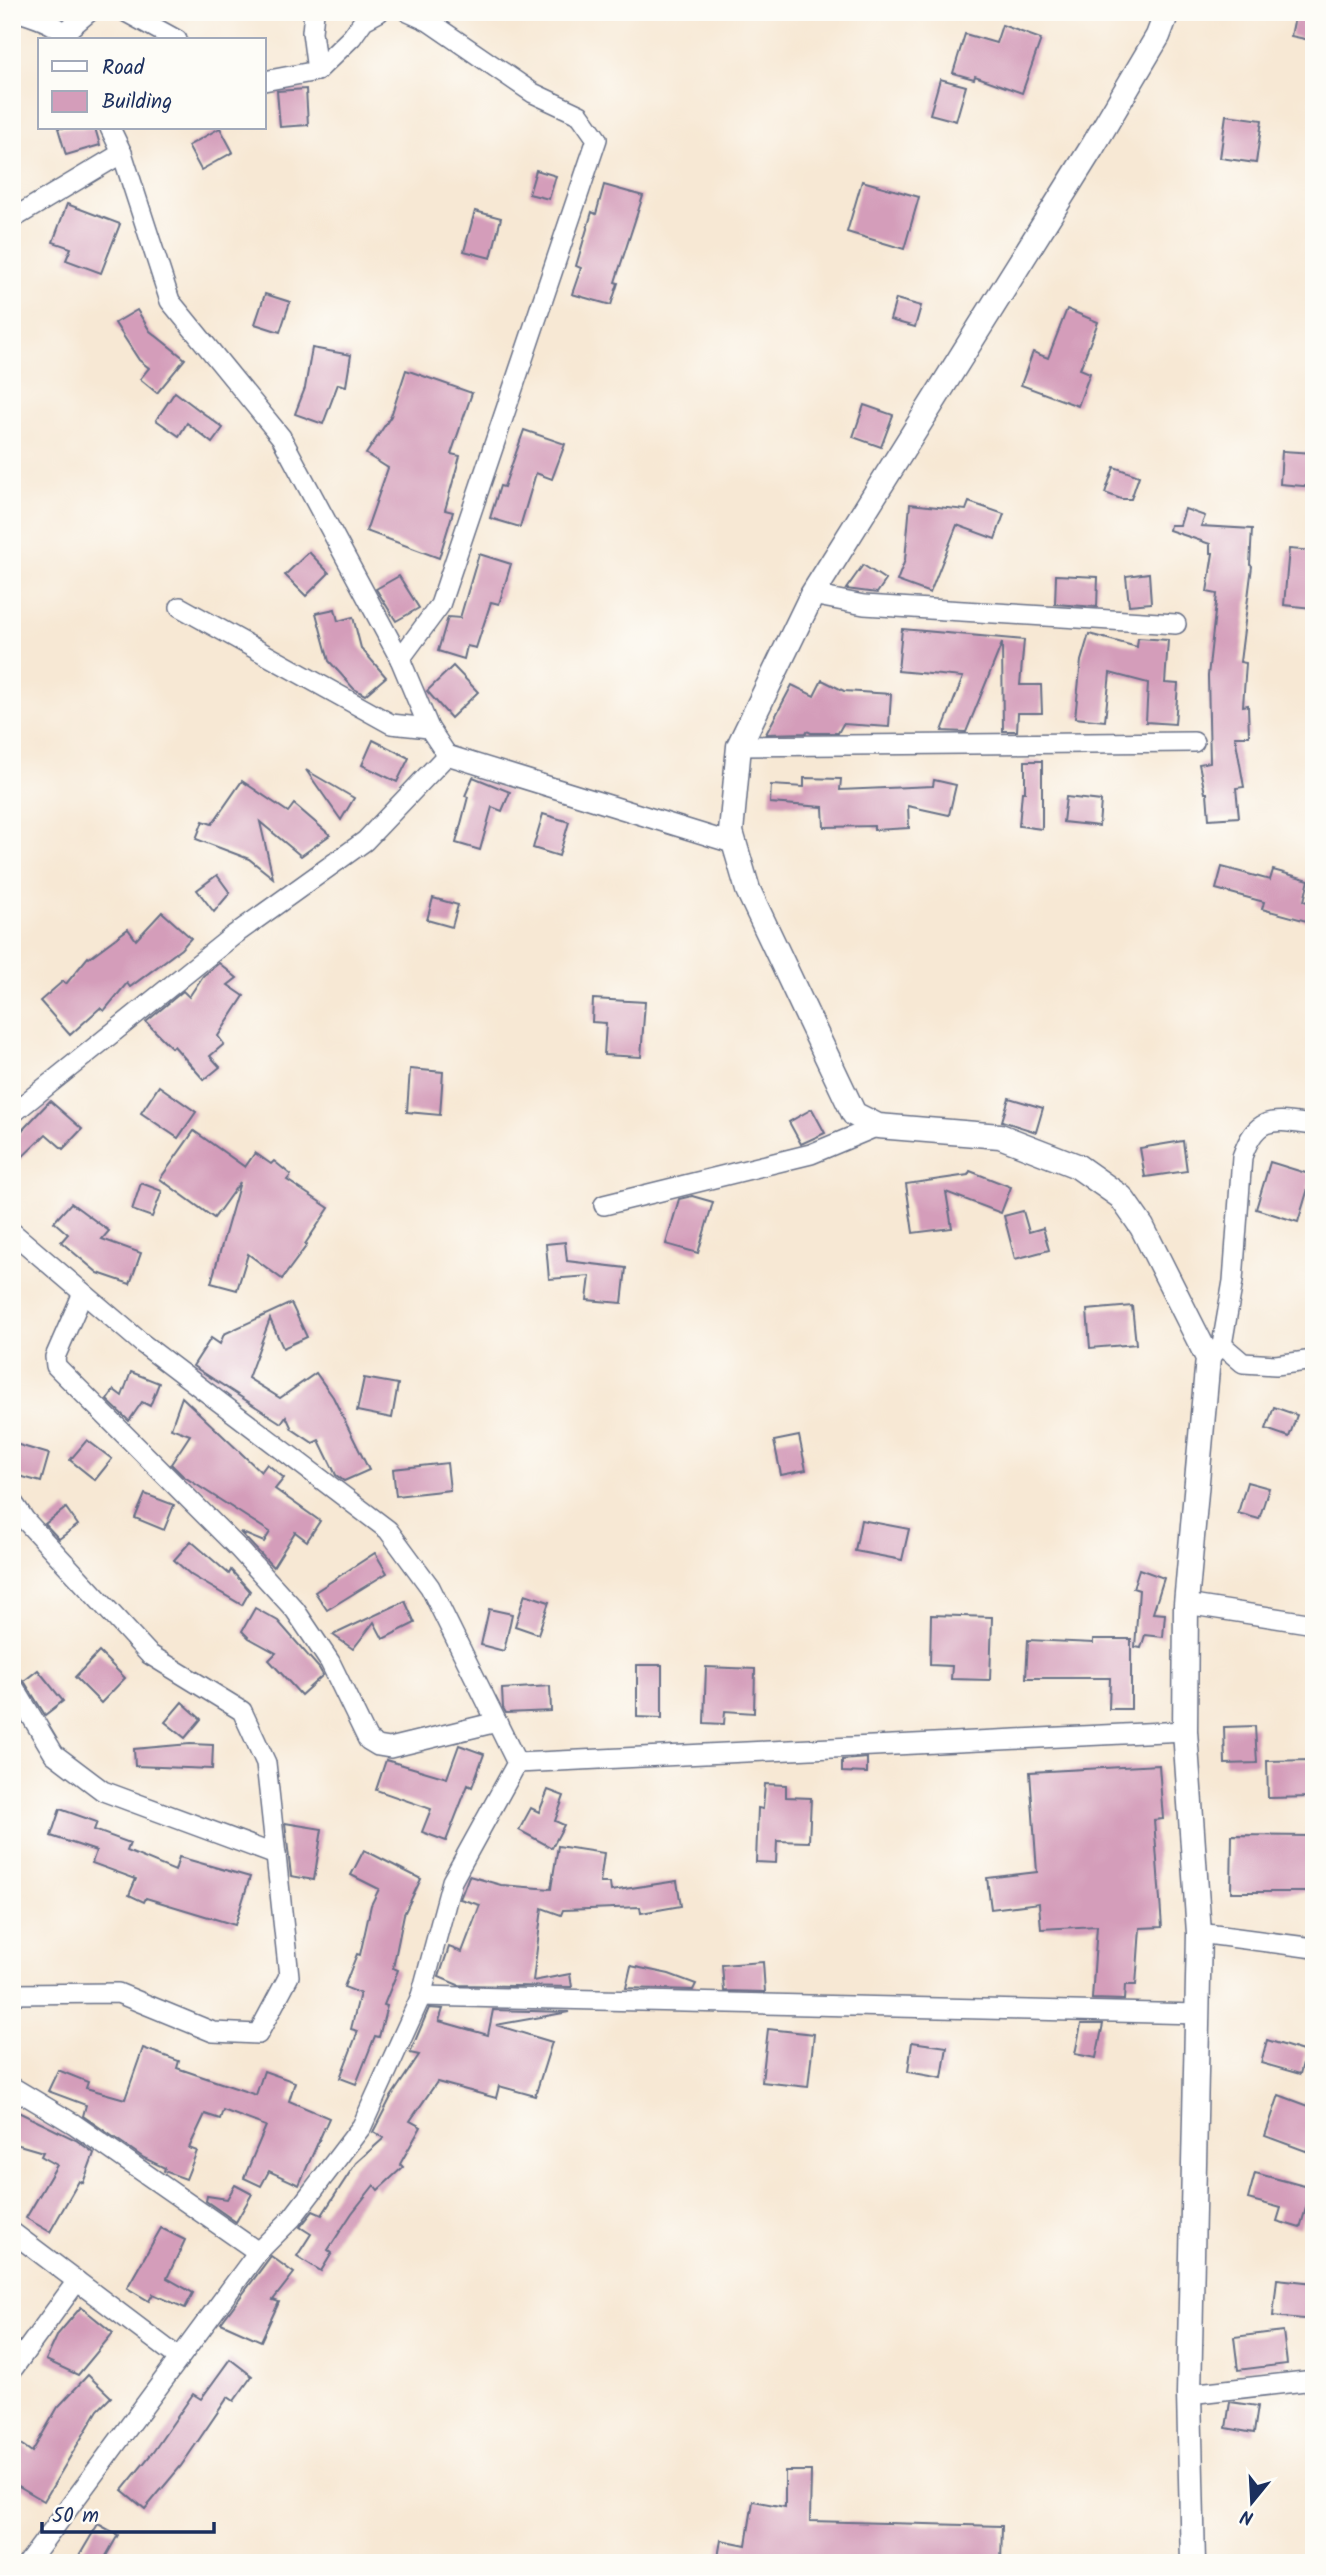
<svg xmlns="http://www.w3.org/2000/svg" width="1326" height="2575" font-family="Kalam,sans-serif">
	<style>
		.building { fill: #d49dba }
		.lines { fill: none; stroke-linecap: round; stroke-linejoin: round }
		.minor-casing { stroke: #687087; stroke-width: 22 }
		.tertiary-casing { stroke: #687087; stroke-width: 27 }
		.minor { stroke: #fff; stroke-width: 19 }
		.tertiary { stroke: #fff; stroke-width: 24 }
	</style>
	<rect width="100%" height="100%" fill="#fdfcf7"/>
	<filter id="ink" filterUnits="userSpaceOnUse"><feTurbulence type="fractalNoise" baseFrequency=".0143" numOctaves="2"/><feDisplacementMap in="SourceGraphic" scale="14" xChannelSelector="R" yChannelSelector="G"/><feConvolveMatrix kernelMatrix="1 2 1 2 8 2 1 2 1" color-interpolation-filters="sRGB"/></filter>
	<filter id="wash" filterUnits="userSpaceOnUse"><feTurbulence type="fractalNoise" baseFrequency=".00686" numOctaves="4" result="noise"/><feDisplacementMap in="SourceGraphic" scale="28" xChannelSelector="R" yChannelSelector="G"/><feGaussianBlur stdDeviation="1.57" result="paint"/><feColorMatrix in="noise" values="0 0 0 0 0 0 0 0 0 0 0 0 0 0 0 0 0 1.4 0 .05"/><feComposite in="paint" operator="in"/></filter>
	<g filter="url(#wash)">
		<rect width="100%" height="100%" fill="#f7e8d4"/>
		<g id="blocks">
			<g class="building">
				<polygon points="1296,12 1314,12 1314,41 1291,36"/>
				<polygon points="1002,25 1041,39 1022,93 975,76 974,79 953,73 965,34 996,43"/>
				<polygon points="940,79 966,86 956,121 930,114"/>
				<polygon points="306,89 308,125 280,127 277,91"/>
				<polygon points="1226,115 1262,120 1256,163 1220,158"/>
				<polygon points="58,128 95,128 100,145 66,155"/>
				<polygon points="220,128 233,152 201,170 188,146"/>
				<polygon points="536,170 556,176 549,199 529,194"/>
				<polygon points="862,181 919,197 904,249 847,232"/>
				<polygon points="604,185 643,196 615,282 618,283 611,305 572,294 581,268 576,266 592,212 596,214"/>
				<polygon points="67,204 120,224 101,273 66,260 71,248 53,242"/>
				<polygon points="475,211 501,218 491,258 464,251"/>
				<polygon points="265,294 290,302 280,332 255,324"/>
				<polygon points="896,299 921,306 915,327 890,320"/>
				<polygon points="1067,309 1098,322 1080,369 1090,373 1078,406 1021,385 1033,352 1048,358"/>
				<polygon points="137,310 150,331 185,359 157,393 140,379 149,368 139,360 115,323"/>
				<polygon points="312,348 351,355 346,386 338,384 323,424 295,414 305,388"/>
				<polygon points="406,370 472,393 451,454 460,456 445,510 453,512 439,558 366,531 388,468 366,454 391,416"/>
				<polygon points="175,392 223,428 212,443 187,423 179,436 156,420"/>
				<polygon points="864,405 893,415 881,447 853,437"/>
				<polygon points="524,430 565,444 552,479 536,473 520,527 490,518 500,486 504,487"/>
				<polygon points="1282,451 1314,453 1314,487 1280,484"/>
				<polygon points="1114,467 1139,476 1131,499 1121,499 1105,493"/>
				<polygon points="969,502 1004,514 995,539 957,525 930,593 897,581 905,560 910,504 966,510"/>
				<polygon points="1185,509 1205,516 1201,526 1252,529 1250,565 1252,566 1240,662 1246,663 1243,706 1248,705 1249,736 1235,736 1244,787 1236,788 1239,817 1209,819 1207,793 1205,793 1199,764 1210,762 1208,676 1217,594 1207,592 1213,553 1210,553 1210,544 1169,530 1170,525 1180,525"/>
				<polygon points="1289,549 1314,551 1312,608 1284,605"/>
				<polygon points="309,552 329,573 306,596 285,575"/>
				<polygon points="479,554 511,564 499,604 491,602 476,648 467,646 464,659 438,651 448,617 460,618"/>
				<polygon points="863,565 886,580 877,593 846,589"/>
				<polygon points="1149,573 1151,603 1129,605 1126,576"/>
				<polygon points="1056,575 1098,577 1097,607 1055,604"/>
				<polygon points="399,576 419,608 396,621 376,589"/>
				<polygon points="335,609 338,621 353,617 361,648 386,677 365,695 354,689 329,661 316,613"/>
				<polygon points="902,629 1024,640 1020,685 1041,685 1042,713 1018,713 1017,731 1003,731 1002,643 966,732 942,731 963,677 898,671"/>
				<polygon points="1089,634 1137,647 1138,638 1168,640 1165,683 1178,684 1175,724 1146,722 1148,683 1110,673 1105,721 1075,718 1081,661"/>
				<polygon points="453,666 478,692 451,718 427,691"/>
				<polygon points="822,680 844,691 891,694 889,727 843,724 838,733 811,733 807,731 806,733 766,734 792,685 814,696"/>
				<polygon points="373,740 409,758 397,782 362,765"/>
				<polygon points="1025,761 1042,761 1042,829 1019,826 1022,792 1025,792"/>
				<polygon points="306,770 354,798 341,820"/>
				<polygon points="473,777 510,792 502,811 492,807 480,850 456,843 468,797 465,796"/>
				<polygon points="804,778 841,779 840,790 933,786 934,780 956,785 949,815 908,806 909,828 874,830 874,826 824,827 823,807 770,803 771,785 804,787"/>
				<polygon points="242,781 288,812 294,804 330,835 301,856 260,822 273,878 249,859 196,839 203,821 212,824"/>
				<polygon points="1066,797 1101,801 1099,826 1063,822"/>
				<polygon points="543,814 569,822 559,856 533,848"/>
				<polygon points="1222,867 1270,880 1273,870 1309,880 1304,901 1314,904 1314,923 1262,909 1264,902 1216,889"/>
				<polygon points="217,875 230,893 214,912 197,890"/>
				<polygon points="433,898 458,905 452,927 427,920"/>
				<polygon points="162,912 191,938 181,949 130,987 127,983 104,1011 100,1008 70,1035 40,1001 63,981 66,984 88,957 89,958 128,929 136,940"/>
				<polygon points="219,963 237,978 228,985 244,996 218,1036 224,1044 210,1056 220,1067 204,1080 174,1046 172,1048 146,1022 183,991 189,997 203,976"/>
				<polygon points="593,999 645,1002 641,1057 604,1055 606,1023 592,1022"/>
				<polygon points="410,1069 443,1072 440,1115 407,1112"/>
				<polygon points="159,1086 196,1112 178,1138 141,1113"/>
				<polygon points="1009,1098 1043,1108 1036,1132 1002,1121"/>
				<polygon points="50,1101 82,1129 63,1149 46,1134 12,1167 12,1141"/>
				<polygon points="812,1109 825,1133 801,1144 789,1122"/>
				<polygon points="194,1131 245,1167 255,1153 271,1164 274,1161 291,1175 287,1180 329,1208 305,1244 307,1245 282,1279 248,1254 237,1290 211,1283 240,1182 214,1218 160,1179"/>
				<polygon points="1183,1141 1187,1171 1145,1177 1140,1148"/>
				<polygon points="1270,1162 1312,1175 1298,1222 1256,1209"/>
				<polygon points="970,1171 1011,1187 1001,1213 946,1192 952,1228 913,1233 906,1184 968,1175"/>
				<polygon points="141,1183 162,1191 152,1217 132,1210"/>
				<polygon points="692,1196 713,1202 698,1253 666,1244 679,1199"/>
				<polygon points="71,1203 109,1231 102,1239 141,1253 130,1284 98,1273 61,1242 68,1234 54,1222"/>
				<polygon points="1023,1211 1029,1232 1043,1228 1049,1250 1015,1259 1004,1216"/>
				<polygon points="565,1242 567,1261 626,1268 622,1303 587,1300 590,1276 549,1279 546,1244"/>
				<polygon points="291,1303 307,1337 283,1348 270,1319 248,1378 280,1398 316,1373 333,1397 369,1470 344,1481 336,1475 319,1440 313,1443 292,1429 286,1416 281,1423 193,1366 211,1338 220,1344 224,1334"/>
				<polygon points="1132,1306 1136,1344 1090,1348 1087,1310"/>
				<polygon points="131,1372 159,1383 150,1406 142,1402 129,1421 107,1400 114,1390 122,1396"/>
				<polygon points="364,1378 398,1384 392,1418 357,1411"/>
				<polygon points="182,1397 261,1472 267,1464 284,1478 275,1489 320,1521 307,1541 295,1532 273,1567 240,1532 264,1542 270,1532 183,1476 171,1464 190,1435 171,1428"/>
				<polygon points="1274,1407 1297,1415 1289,1437 1266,1429"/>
				<polygon points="799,1436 806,1470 781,1475 774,1441"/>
				<polygon points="87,1440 112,1459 95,1480 70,1460"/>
				<polygon points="12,1443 49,1454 41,1482 12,1474"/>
				<polygon points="447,1463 450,1490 396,1496 393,1469"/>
				<polygon points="1247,1482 1269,1488 1259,1519 1238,1513"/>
				<polygon points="145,1494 174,1505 164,1530 135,1518"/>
				<polygon points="66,1508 78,1525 59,1539 45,1524"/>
				<polygon points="861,1520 909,1529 902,1560 855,1551"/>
				<polygon points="191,1541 229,1574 231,1570 250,1591 242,1605 191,1575 174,1560"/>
				<polygon points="375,1553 387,1573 327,1610 315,1592"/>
				<polygon points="1139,1569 1164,1578 1153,1613 1165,1614 1163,1637 1145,1635 1141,1648 1135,1647 1139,1590 1133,1588"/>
				<polygon points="525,1594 549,1602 538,1634 515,1626"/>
				<polygon points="405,1601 415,1623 383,1639 374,1622 353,1649 333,1635"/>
				<polygon points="255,1608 278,1621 319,1668 323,1675 301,1695 269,1660 276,1653 249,1638 242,1631"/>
				<polygon points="489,1609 512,1614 504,1651 481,1645"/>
				<polygon points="931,1615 992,1617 990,1680 951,1679 952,1666 930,1665"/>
				<polygon points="1093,1639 1131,1639 1131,1709 1109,1709 1110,1678 1026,1678 1028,1640 1093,1643"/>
				<polygon points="99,1652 125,1678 101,1703 75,1677"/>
				<polygon points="637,1665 662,1665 662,1718 637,1717"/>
				<polygon points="706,1667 755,1669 754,1713 725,1711 724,1724 704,1723"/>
				<polygon points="38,1670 63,1701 45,1715 24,1681"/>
				<polygon points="550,1686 551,1711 506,1713 503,1708 502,1689"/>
				<polygon points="182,1702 201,1719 185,1738 165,1722"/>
				<polygon points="1255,1726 1257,1763 1225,1764 1224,1727"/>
				<polygon points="190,1744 213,1745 212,1769 135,1766 134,1749"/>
				<polygon points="459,1745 484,1754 472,1787 468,1785 446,1841 422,1832 431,1809 376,1790 386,1760 447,1778"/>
				<polygon points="867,1758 867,1773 842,1772 842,1760"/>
				<polygon points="1311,1760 1312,1797 1268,1798 1267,1761"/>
				<polygon points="1159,1765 1163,1819 1154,1820 1162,1927 1140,1928 1136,1985 1125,1985 1124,2000 1092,1999 1097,1926 1041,1929 1039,1903 991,1909 987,1878 1037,1872 1030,1772"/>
				<polygon points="765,1784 786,1785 786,1797 811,1798 809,1842 777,1841 776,1863 756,1862 758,1808 763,1809"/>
				<polygon points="548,1790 564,1796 555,1821 564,1825 552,1848 519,1830 531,1808 539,1812"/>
				<polygon points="60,1809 97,1822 94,1830 130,1843 127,1851 175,1871 179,1857 250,1877 235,1925 146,1898 144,1902 129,1895 136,1879 92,1863 96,1851 51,1836"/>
				<polygon points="285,1823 322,1829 314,1880 291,1876"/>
				<polygon points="1232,1835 1311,1836 1311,1892 1231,1892"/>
				<polygon points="558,1846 604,1853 600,1883 610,1883 611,1891 677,1881 681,1906 641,1913 640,1907 563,1910 561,1915 542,1908 533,1981 570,1974 572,1987 458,1985 439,1977 449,1947 462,1952 480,1905 460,1899 469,1876 501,1885 551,1889"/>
				<polygon points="364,1850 421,1879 404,1914 393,1968 398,1970 384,2005 387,2006 379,2037 375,2036 356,2084 340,2078 358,2031 351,2029 360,1993 344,1987 357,1954 360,1955 371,1905 379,1889 351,1875"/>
				<polygon points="763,1962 765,1992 724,1991 722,1965"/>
				<polygon points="631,1966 669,1974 696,1984 693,1990 626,1988"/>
				<polygon points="429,2008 443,2009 439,2021 488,2035 493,2010 569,2012 496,2025 552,2042 535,2096 499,2086 496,2098 437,2082 410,2121 421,2127 400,2164 403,2167 378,2190 374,2185 352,2213 328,2250 332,2253 321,2271 297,2256 311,2234 300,2227 313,2211 322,2215 356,2163 384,2138 373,2132 391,2097 419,2055 410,2053"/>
				<polygon points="1081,2024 1103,2024 1096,2058 1075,2054"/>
				<polygon points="768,2029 814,2034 808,2087 762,2082"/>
				<polygon points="1267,2040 1306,2052 1300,2074 1261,2063"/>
				<polygon points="912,2042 947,2047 942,2078 908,2072"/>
				<polygon points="143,2048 179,2061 177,2068 256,2095 264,2071 295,2082 289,2101 329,2118 299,2185 269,2171 261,2186 244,2178 266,2126 223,2110 220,2119 205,2114 189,2148 197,2151 186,2179 164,2171 165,2168 144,2158 83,2116 86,2105 48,2091 58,2070 88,2082 86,2088 125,2099"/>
				<polygon points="1279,2095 1314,2108 1314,2154 1265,2136"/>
				<polygon points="12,2109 76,2140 94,2153 83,2183 79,2181 50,2232 26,2218 57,2165 41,2156 43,2152 12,2143"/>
				<polygon points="1255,2173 1312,2188 1300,2228 1277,2221 1281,2208 1248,2199"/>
				<polygon points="235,2185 252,2194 236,2222 206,2201 207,2196 227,2199"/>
				<polygon points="161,2228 185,2240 167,2278 193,2293 185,2308 153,2294 149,2301 127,2288"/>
				<polygon points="271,2256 294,2273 273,2300 279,2302 261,2341 221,2323"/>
				<polygon points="1277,2279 1314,2283 1314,2320 1273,2316"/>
				<polygon points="81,2307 113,2333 78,2375 46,2360 58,2334"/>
				<polygon points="1283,2331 1287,2364 1238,2370 1234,2337"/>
				<polygon points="230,2359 252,2376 234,2401 228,2397 181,2466 145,2509 122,2490 153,2452 193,2394 201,2399"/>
				<polygon points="88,2375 111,2397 98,2410 44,2501 12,2482 12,2438 32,2452 58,2407"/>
				<polygon points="1230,2402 1258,2406 1254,2433 1226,2428"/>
				<polygon points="785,2471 811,2471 810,2521 1002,2526 1001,2563 793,2560 793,2563 717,2563 721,2540 746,2545 753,2501 785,2507"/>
				<polygon points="98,2524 118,2535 102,2563 75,2563"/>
			</g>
		</g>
	</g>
	<g filter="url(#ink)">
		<use href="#blocks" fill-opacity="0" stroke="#687087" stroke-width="2"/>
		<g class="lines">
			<defs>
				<g id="minor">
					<path d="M 19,12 C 35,17 62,25 69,40"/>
					<polyline points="126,12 177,40"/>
					<polyline points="314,12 312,32 317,71"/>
					<polyline points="65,32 89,12"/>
					<polyline points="264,81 317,71 352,37 364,20 379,12"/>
					<polyline points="12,219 122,153"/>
					<polyline points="812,595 864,605 1176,624"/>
					<polyline points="180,607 391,724 429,728"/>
					<polyline points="400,659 440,605 597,139 580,115 533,93 428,21 408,12"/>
					<polyline points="739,746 1194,742"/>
					<polyline points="447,755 735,844"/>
					<polyline points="12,1114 234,935 365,841 447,755 429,728 400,659 281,437 170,301 122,153 110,128"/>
					<polyline points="604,1205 811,1154 878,1126"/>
					<polyline points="12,1232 143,1344 388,1530 430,1587 517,1763 452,1881 421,1996 362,2126 292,2218 258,2252 28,2563"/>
					<polyline points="83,1293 55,1357 56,1366 239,1549 295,1610 330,1662 368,1740 378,1746 390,1748 497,1722"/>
					<polyline points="1222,1345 1243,1363 1276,1365 1314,1360"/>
					<path d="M 1208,1358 L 1222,1345 L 1233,1281 L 1242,1157 C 1257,1114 1273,1120 1314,1125"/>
					<polyline points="12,1501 25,1520 149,1654 242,1711 266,1763 289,1976 258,2034 213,2032 118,1993 12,1994"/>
					<polyline points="1186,1604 1314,1624"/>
					<polyline points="12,1684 54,1754 103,1791 276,1855"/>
					<polyline points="517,1763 1185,1731"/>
					<polyline points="1199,1933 1314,1948"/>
					<polyline points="421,1996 1199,2014"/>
					<polyline points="12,2087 74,2124 258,2252"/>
					<polyline points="12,2232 179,2358"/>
					<polyline points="12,2370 77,2281"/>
					<polyline points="1189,2394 1314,2380"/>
				</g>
				<polyline id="tertiary" points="1167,12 1158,36 1093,146 812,595 739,746 731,832 748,890 854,1114 878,1126 1000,1136 1077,1166 1121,1197 1142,1227 1208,1358 1186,1604 1185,1731 1199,1933 1189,2394 1193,2563"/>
			</defs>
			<use href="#minor" class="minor-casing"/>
			<use href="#tertiary" class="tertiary-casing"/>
			<use href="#minor" class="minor"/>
			<use href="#tertiary" class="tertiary"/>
		</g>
	</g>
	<rect width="1326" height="2575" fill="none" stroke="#fdfcf7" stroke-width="42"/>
	<rect x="38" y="38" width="228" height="91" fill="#fdfcf7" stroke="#a3aaba" stroke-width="2"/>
	<rect x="52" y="61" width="35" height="10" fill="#ffffff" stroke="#a3aaba" stroke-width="2"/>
	<text x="102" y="74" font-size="21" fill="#1b2f5e">Road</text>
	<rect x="52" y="91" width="35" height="21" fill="#d49dba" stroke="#a3aaba" stroke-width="2"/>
	<text x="102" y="108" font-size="21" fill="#1b2f5e">Building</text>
	<g transform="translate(1252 2502) rotate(198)" stroke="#fdfcf7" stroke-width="5" paint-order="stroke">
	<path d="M0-5L12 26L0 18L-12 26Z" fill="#1b2f5e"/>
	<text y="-10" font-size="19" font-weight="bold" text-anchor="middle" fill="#1b2f5e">N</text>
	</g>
	<path d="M42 2522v10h172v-10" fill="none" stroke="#1b2f5e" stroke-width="3.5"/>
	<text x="52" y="2522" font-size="21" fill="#1b2f5e" stroke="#fdfcf7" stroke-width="5" paint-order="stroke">50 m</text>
</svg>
